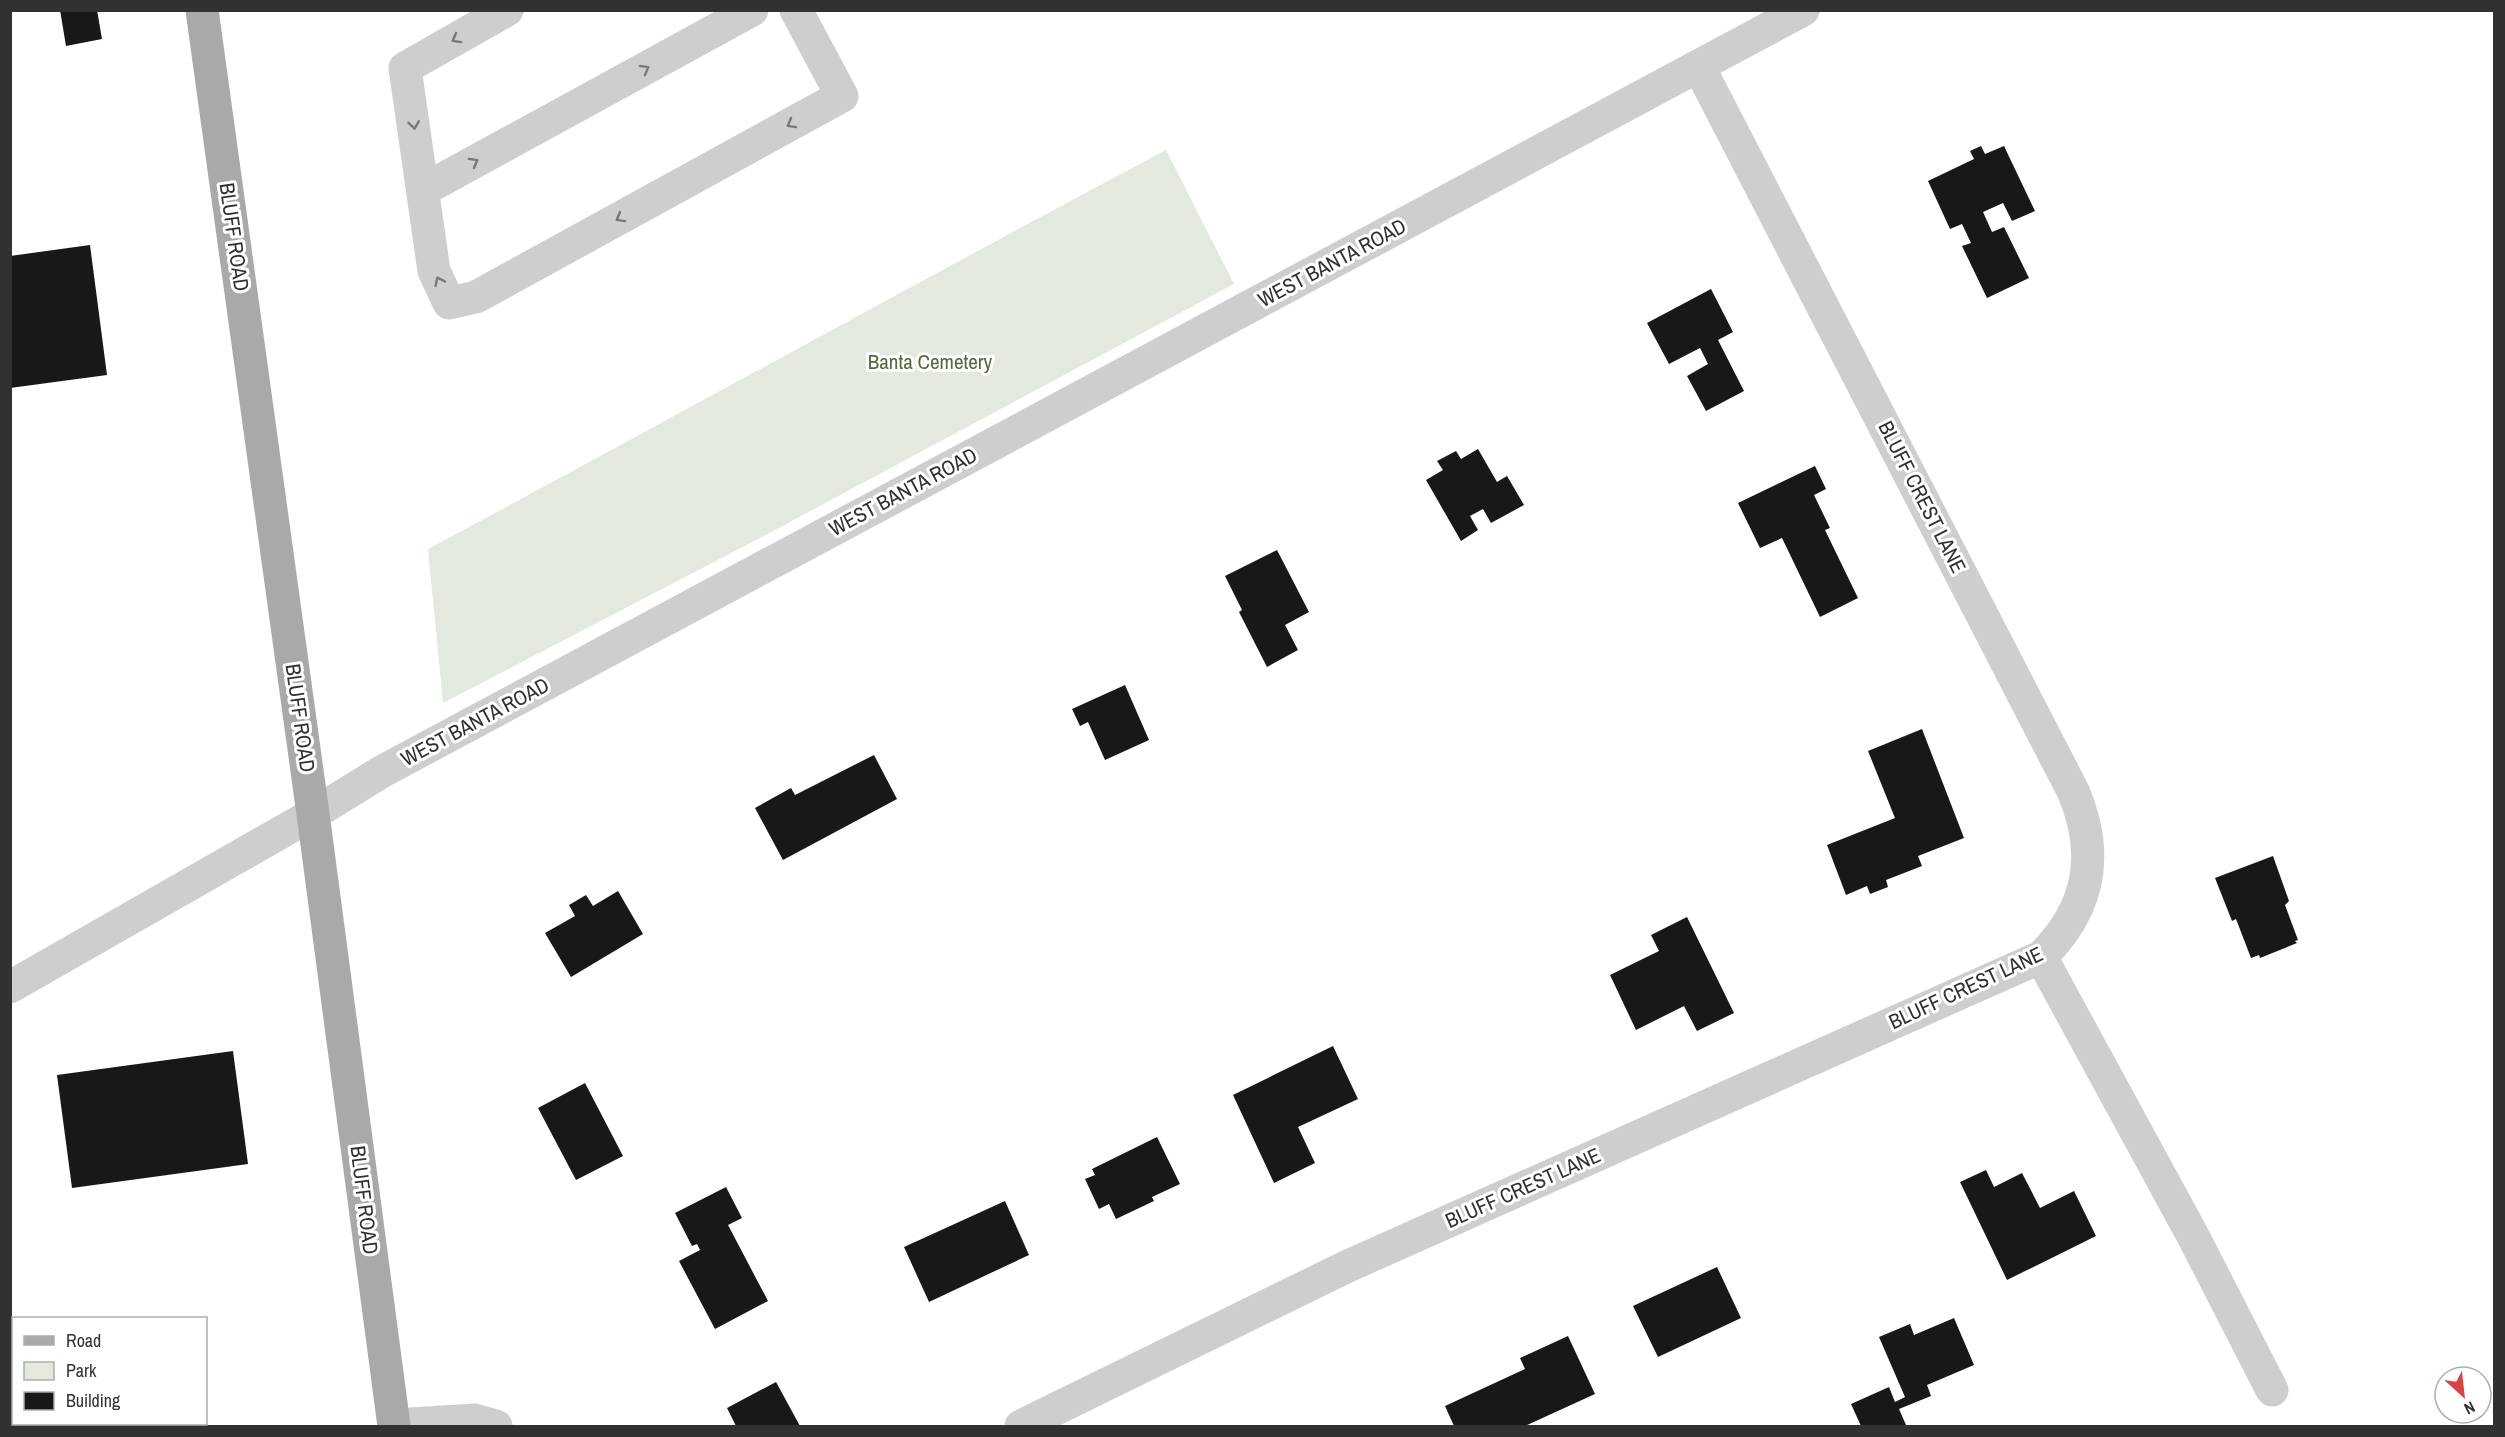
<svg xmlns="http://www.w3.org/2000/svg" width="2505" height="1437" viewBox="0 0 2505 1437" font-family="'Archivo Narrow',sans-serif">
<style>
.green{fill:#e3e9de}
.building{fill:#181818}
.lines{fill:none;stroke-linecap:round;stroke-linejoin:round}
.minor{stroke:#cecece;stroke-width:33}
.major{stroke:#a9a9a9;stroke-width:33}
.rail{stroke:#868686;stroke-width:4.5;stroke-dasharray:6 4.5;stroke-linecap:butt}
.oneway{stroke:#787878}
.labels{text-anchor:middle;stroke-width:6;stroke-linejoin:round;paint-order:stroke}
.street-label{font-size:21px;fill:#313131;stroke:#fff}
.park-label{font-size:21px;fill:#526942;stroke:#fff}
</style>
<rect width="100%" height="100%" fill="#fff"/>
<path class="green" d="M1166 150 1234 284 760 538 443 703 428 549C675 417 919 281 1166 150Z"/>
<path class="building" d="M60 10H97L102 39 66 46Z
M1981 146 1985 154 2004 146 2035 211 2012 221 2003 203 1983 212 1992 232 2004 227 2029 278 1987 298 1962 246 1971 243 1962 224 1950 229 1928 181 1974 159 1970 151Z
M90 245 107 375 10 388V256Z
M1711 289 1733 332 1718 340 1744 391 1706 411 1687 376 1708 364 1700 348 1669 364 1647 323Z
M1478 449 1497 482 1507 476 1524 505 1491 523 1483 509 1470 516 1478 530 1461 541 1426 480 1443 470 1437 461 1456 451 1461 459Z
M1815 466 1826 489 1814 495 1830 528 1825 530 1858 598 1820 617 1782 538 1760 548 1738 503Z
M1277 550 1309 612 1285 625 1298 650 1267 667 1239 612 1242 610 1225 576Z
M1125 685 1149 740 1105 760 1088 722 1080 726 1072 709Z
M1922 729 1964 838 1918 856 1922 866 1886 880 1888 887 1870 894 1867 886 1846 895 1827 845 1895 818 1868 751Z
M874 755 897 799 783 860 755 808 791 788 795 795Z
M2273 856 2289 901 2285 905 2298 940 2295 941 2297 943 2260 958 2259 955 2251 958 2236 919 2232 921 2215 878Z
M618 891 643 934 571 977 545 933 575 916 569 905 586 895 593 906Z
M1687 917 1734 1013 1697 1031 1684 1006 1636 1030 1610 975 1659 951 1651 935Z
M1333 1046 1358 1099 1298 1127 1315 1163 1274 1183 1233 1095Z
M233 1051 248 1164 72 1188 57 1075Z
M585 1083 623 1156 576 1180 538 1108Z
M1157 1137 1180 1184 1152 1197 1154 1201 1116 1219 1109 1204 1099 1209 1085 1179 1095 1175 1092 1169Z
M1986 1170 1994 1187 2022 1173 2040 1208 2074 1191 2096 1236 2007 1280 1960 1182Z
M726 1187 742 1218 728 1225 768 1301 715 1329 679 1261 700 1250 697 1244 692 1246 675 1213Z
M1005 1201 1029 1255 929 1302 904 1247Z
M1717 1267 1741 1318 1658 1357 1633 1306Z
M1954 1318 1974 1365 1927 1385 1931 1396 1899 1409 1906 1425 1861 1426 1851 1404 1889 1387 1895 1402 1905 1397 1879 1337 1910 1324 1914 1335Z
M1568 1336 1595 1394 1525 1426H1454L1445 1406 1525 1369 1520 1358Z
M776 1382 800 1426H736L727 1408Z"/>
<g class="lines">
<path class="minor" d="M507 10 405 68 434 271 449 303 476 297 842 96 796 10
M423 190 752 10
M2041 957 2193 1236 2272 1390
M10 987 313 814 383 771 1803 10
M394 1425 475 1420 496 1426
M1021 1426 1348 1266 2041 957C2090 909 2100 854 2073 791L1699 67"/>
<path class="major" d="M202 10 313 814 394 1426"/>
<path class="rail" d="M10 1342 14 1353
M33 1424 34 1426"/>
</g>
<defs><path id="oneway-chevron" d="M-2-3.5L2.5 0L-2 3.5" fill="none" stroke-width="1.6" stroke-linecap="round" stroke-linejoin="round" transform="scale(1.5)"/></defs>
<g class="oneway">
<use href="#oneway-chevron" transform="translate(456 39) rotate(151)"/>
<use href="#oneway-chevron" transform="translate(645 69) rotate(-29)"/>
<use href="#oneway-chevron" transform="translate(791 124) rotate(151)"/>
<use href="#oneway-chevron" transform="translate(414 125) rotate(82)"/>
<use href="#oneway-chevron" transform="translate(474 162) rotate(-29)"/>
<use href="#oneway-chevron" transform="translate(620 218) rotate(151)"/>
<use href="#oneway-chevron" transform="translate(439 281) rotate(-115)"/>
</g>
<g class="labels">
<g class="street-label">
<text transform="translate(234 237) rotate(82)" y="7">BLUFF ROAD</text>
<text transform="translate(1332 263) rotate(-28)" y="7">WEST BANTA ROAD</text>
<text transform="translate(903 492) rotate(-28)" y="7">WEST BANTA ROAD</text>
<text transform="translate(1922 497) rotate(63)" y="7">BLUFF CREST LANE</text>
<text transform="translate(300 718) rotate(82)" y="7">BLUFF ROAD</text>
<text transform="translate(475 722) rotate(-28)" y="7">WEST BANTA ROAD</text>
<text transform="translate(1966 988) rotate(-25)" y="7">BLUFF CREST LANE</text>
<text transform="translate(1523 1188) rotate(-24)" y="7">BLUFF CREST LANE</text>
<text transform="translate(364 1200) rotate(83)" y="7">BLUFF ROAD</text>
</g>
<g class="park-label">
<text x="930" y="369">Banta Cemetery</text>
</g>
</g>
<rect width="2505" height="1437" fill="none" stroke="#313131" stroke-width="24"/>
<rect x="12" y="1317" width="195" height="108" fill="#ffffff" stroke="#adadad" stroke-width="1.5"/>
<rect x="24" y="1336" width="30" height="9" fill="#a9a9a9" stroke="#adadad" stroke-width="1.5"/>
<text x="66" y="1347" font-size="18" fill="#313131">Road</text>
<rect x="24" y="1362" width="30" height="18" fill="#e3e9de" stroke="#adadad" stroke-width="1.5"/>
<text x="66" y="1377" font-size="18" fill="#313131">Park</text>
<rect x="24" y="1392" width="30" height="18" fill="#181818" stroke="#adadad" stroke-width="1.5"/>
<text x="66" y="1407" font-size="18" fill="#313131">Building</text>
<g transform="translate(2463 1395) rotate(153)"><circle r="28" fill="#ffffff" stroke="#adadad" stroke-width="1.5"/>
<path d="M0-4.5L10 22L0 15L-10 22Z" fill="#d74547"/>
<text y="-9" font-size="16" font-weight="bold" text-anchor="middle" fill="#313131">N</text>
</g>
</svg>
